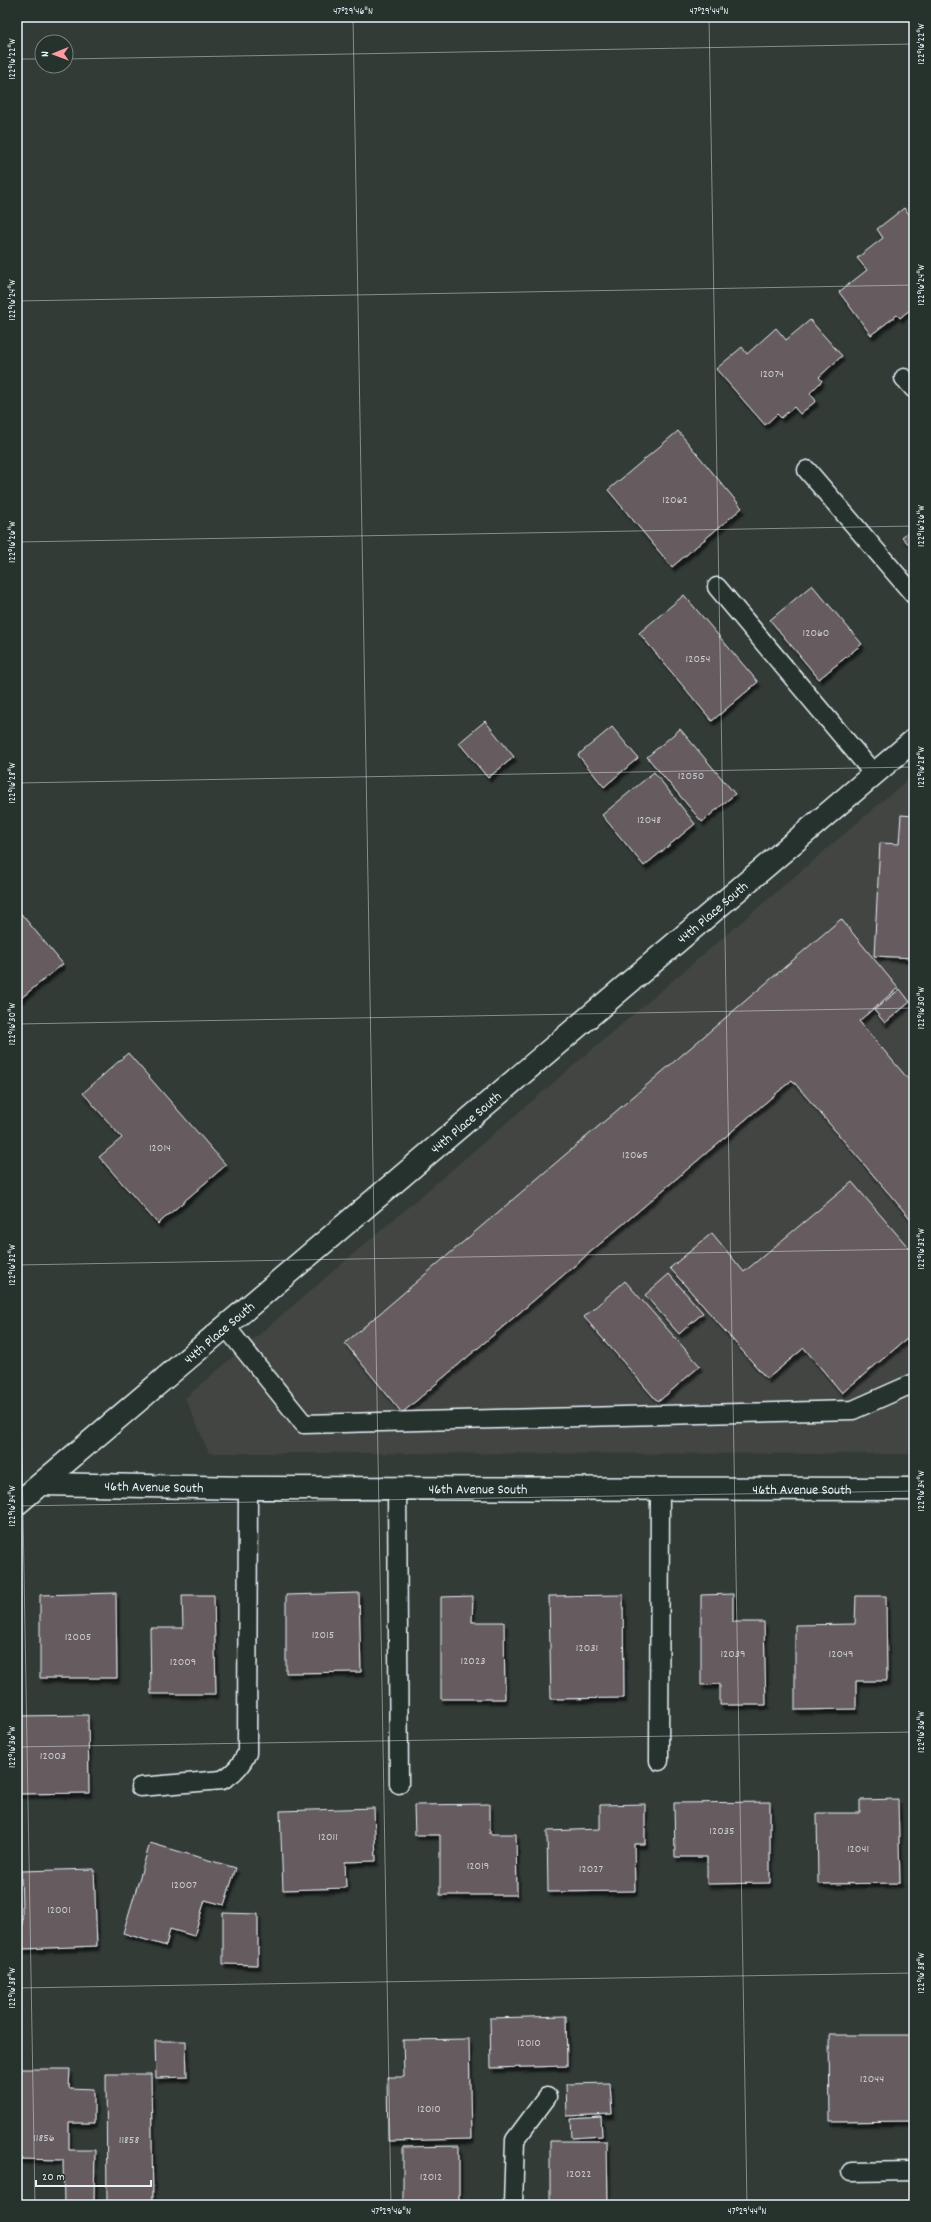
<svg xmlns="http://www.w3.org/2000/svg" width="931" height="2222" viewBox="0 0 931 2222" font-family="Dekko,sans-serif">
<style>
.built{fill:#424543}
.building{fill:#665b5f;stroke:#e8f1f8;filter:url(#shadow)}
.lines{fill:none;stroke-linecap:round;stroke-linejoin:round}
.lane-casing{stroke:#e8f1f8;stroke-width:21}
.street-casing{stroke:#e8f1f8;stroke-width:25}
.lane{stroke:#26332d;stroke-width:18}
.street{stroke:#26332d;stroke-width:22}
.ticks{fill:none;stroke:#e8f1f8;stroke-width:1;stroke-opacity:0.45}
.labels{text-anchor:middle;stroke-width:3;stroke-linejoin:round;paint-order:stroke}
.number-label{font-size:12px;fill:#c8ccd2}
.street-label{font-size:14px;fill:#e8f1f8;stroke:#26332d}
.neatline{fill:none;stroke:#e8f1f8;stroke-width:1.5}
.ticks-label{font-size:10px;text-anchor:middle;fill:#e8f1f8}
</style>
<defs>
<filter id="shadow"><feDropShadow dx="2.5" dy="4.5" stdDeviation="1" flood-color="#0009"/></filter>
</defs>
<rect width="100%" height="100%" fill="#333b37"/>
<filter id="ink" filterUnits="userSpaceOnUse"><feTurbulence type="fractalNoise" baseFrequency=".025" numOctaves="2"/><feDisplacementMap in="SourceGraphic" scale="8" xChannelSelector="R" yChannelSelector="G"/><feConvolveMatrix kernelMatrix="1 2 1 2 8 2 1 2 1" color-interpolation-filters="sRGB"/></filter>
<g filter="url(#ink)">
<path class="built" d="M914 774V1454L209 1453 185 1398Z"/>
<path class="building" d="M904 208 914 220V310L912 308 900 318 897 315 871 335 839 292 867 270 857 258 883 238 877 229Z
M810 320 842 356 819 377 822 381 810 393 816 401 800 414 794 407 781 418 777 414 765 425 716 369 742 347 747 354 776 328 786 340Z
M678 431 742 508 672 567 608 490Z
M914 527V550L902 537Z
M812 585 862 644 819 679 770 620Z
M684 595 758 682 712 721 639 633Z
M485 721 514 757 488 778 459 743Z
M612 727 638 758 604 787 578 755Z
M680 729 735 794 702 822 647 757Z
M654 772 695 824 644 866 602 815Z
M901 815 914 816V958L874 956 880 843 899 844Z
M17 909 63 964 20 999 17 995Z
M841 919 898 988 859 1021 914 1086V1223L792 1080 402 1413 345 1343Z
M900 989 910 1002 885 1023 874 1010Z
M128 1053 226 1165 158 1224 99 1157 122 1138 83 1093Z
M852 1182 914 1254V1333L842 1393 804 1348 767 1379 670 1268 712 1233 744 1272Z
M669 1274 703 1313 679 1334 645 1295Z
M625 1281 700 1366 658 1402 584 1317Z
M116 1593 117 1678H40V1595Z
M359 1593 361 1672 286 1673V1595Z
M733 1594V1622H764L766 1705H720V1684L701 1685V1595Z
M182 1595H214L216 1694H151L150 1628H183Z
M623 1595 624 1698 551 1699 549 1596Z
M473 1596 472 1622H504L505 1699H441V1597Z
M856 1596H886L887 1681H856V1709L795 1710V1625L855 1624Z
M88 1715 89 1793 17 1794V1716Z
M898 1799 900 1883 818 1884 817 1813H860V1800Z
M770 1802V1883L707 1884V1857H675L674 1803Z
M490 1804V1834H516L517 1895H440V1835H415L414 1805Z
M645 1804V1844H634L635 1891 548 1892 547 1831 600 1829V1805Z
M374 1808 376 1861 345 1862 346 1888 283 1890 280 1811Z
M150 1843 236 1868 224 1905 205 1900 194 1936 170 1929 166 1946 123 1933Z
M94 1869 97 1946 23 1949 21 1871Z
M223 1913 258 1914V1965L223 1964Z
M566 2016 567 2066 491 2068 490 2018Z
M829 2035H914V2121L830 2122Z
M469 2039 471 2139 388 2141 387 2077H404L403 2040Z
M155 2041H186L187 2077 156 2078Z
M19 2069H70L69 2088 94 2089V2123H69V2150H95L94 2204H64L63 2160 19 2159Z
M106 2074H151L153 2204H107Z
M610 2083 612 2114 567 2116 566 2084Z
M601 2117 602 2136 572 2138 571 2119Z
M550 2141H607L608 2205H550Z
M459 2146V2205H403V2147Z"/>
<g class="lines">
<g class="lane-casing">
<path id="lane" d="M904 378 914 389
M807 470 914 595
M717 587 874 774
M226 1327 304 1424 853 1410 914 1383
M397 1488 399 1784
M659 1761 660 1488
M140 1787 222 1780C234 1774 241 1766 247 1753L248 1488
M851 2172 914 2171
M513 2205 515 2140 547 2097"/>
</g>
<g class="street-casing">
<g id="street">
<path id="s1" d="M42 1484 248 1488 914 1489"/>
<path id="s2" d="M17 1504 914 740"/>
</g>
</g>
<use href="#lane" class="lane"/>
<use href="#street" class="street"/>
</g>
</g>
<path class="ticks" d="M353 17 391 2205M709 17 747 2205M17 59H42M66 59 914 44M17 301 914 285M17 542 914 526M17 783 914 767M17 1024 914 1008M17 1166 35 2205M17 1265 914 1249M17 1506 914 1491M17 1747 914 1732M17 1988 914 1973"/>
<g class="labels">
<g class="number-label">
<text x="772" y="377">12074</text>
<text x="675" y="503">12062</text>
<text x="816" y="636">12060</text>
<text x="698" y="662">12054</text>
<text x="691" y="779">12050</text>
<text x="649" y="823">12048</text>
<text x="160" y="1151">12014</text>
<text x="635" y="1158">12065</text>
<text x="323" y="1638">12015</text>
<text x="78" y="1640">12005</text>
<text x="587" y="1651">12031</text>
<text x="733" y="1657">12039</text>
<text x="841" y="1657">12049</text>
<text x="473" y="1664">12023</text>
<text x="183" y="1665">12009</text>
<text x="53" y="1759">12003</text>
<text x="722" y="1834">12035</text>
<text x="328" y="1840">12011</text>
<text x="858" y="1852">12041</text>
<text x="478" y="1869">12019</text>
<text x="591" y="1872">12027</text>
<text x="184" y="1888">12007</text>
<text x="59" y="1913">12001</text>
<text x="529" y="2046">12010</text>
<text x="872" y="2082">12044</text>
<text x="429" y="2112">12010</text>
<text x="44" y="2141">11856</text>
<text x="129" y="2143">11858</text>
<text x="579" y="2177">12022</text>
<text x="431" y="2180">12012</text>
</g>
<g class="street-label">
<text dy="5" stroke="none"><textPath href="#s2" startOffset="913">44th Place South</textPath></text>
<text dy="5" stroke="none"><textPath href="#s2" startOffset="589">44th Place South</textPath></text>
<text dy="5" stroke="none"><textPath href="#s2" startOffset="265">44th Place South</textPath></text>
<text dy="5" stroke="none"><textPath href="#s1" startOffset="112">46th Avenue South</textPath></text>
<text dy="5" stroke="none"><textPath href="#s1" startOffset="436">46th Avenue South</textPath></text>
<text dy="5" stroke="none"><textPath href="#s1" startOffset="760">46th Avenue South</textPath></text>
</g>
</g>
<rect width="931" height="2222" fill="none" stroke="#26332d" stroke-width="44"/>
<g transform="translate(54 54) rotate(269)"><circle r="19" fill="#26332d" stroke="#747f7e"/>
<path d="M0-3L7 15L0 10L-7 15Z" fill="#ff9aa2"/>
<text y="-6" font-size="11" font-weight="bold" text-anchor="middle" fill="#e8f1f8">N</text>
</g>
<path d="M36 2180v6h115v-6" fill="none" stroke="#e8f1f8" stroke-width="2"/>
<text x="42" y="2180" font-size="12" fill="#e8f1f8" stroke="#26332d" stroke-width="3" paint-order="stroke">20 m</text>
<rect x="22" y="22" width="887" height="2178" class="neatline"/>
<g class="ticks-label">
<text x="353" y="14">47°29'46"N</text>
<text x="709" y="14">47°29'44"N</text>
<text transform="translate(920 44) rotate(-90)" y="4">122°16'22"W</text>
<text transform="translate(11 59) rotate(-90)" y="4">122°16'22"W</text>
<text transform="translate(920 285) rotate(-90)" y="4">122°16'24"W</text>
<text transform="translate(11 300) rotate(-90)" y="4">122°16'24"W</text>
<text transform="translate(920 526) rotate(-90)" y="4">122°16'26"W</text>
<text transform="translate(11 542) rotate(-90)" y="4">122°16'26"W</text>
<text transform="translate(920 767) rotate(-90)" y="4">122°16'28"W</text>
<text transform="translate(11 783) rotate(-90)" y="4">122°16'28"W</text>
<text transform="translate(920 1008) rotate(-90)" y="4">122°16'30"W</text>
<text transform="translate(11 1024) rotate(-90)" y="4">122°16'30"W</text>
<text transform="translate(920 1249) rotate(-90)" y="4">122°16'32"W</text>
<text transform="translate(11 1265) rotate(-90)" y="4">122°16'32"W</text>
<text transform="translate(920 1491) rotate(-90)" y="4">122°16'34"W</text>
<text transform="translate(11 1506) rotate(-90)" y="4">122°16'34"W</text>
<text transform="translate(920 1732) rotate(-90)" y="4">122°16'36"W</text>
<text transform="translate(11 1747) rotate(-90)" y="4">122°16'36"W</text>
<text transform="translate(920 1973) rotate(-90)" y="4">122°16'38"W</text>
<text transform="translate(11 1988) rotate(-90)" y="4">122°16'38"W</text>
<text x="391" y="2214">47°29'46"N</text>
<text x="747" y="2214">47°29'44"N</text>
</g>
</svg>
